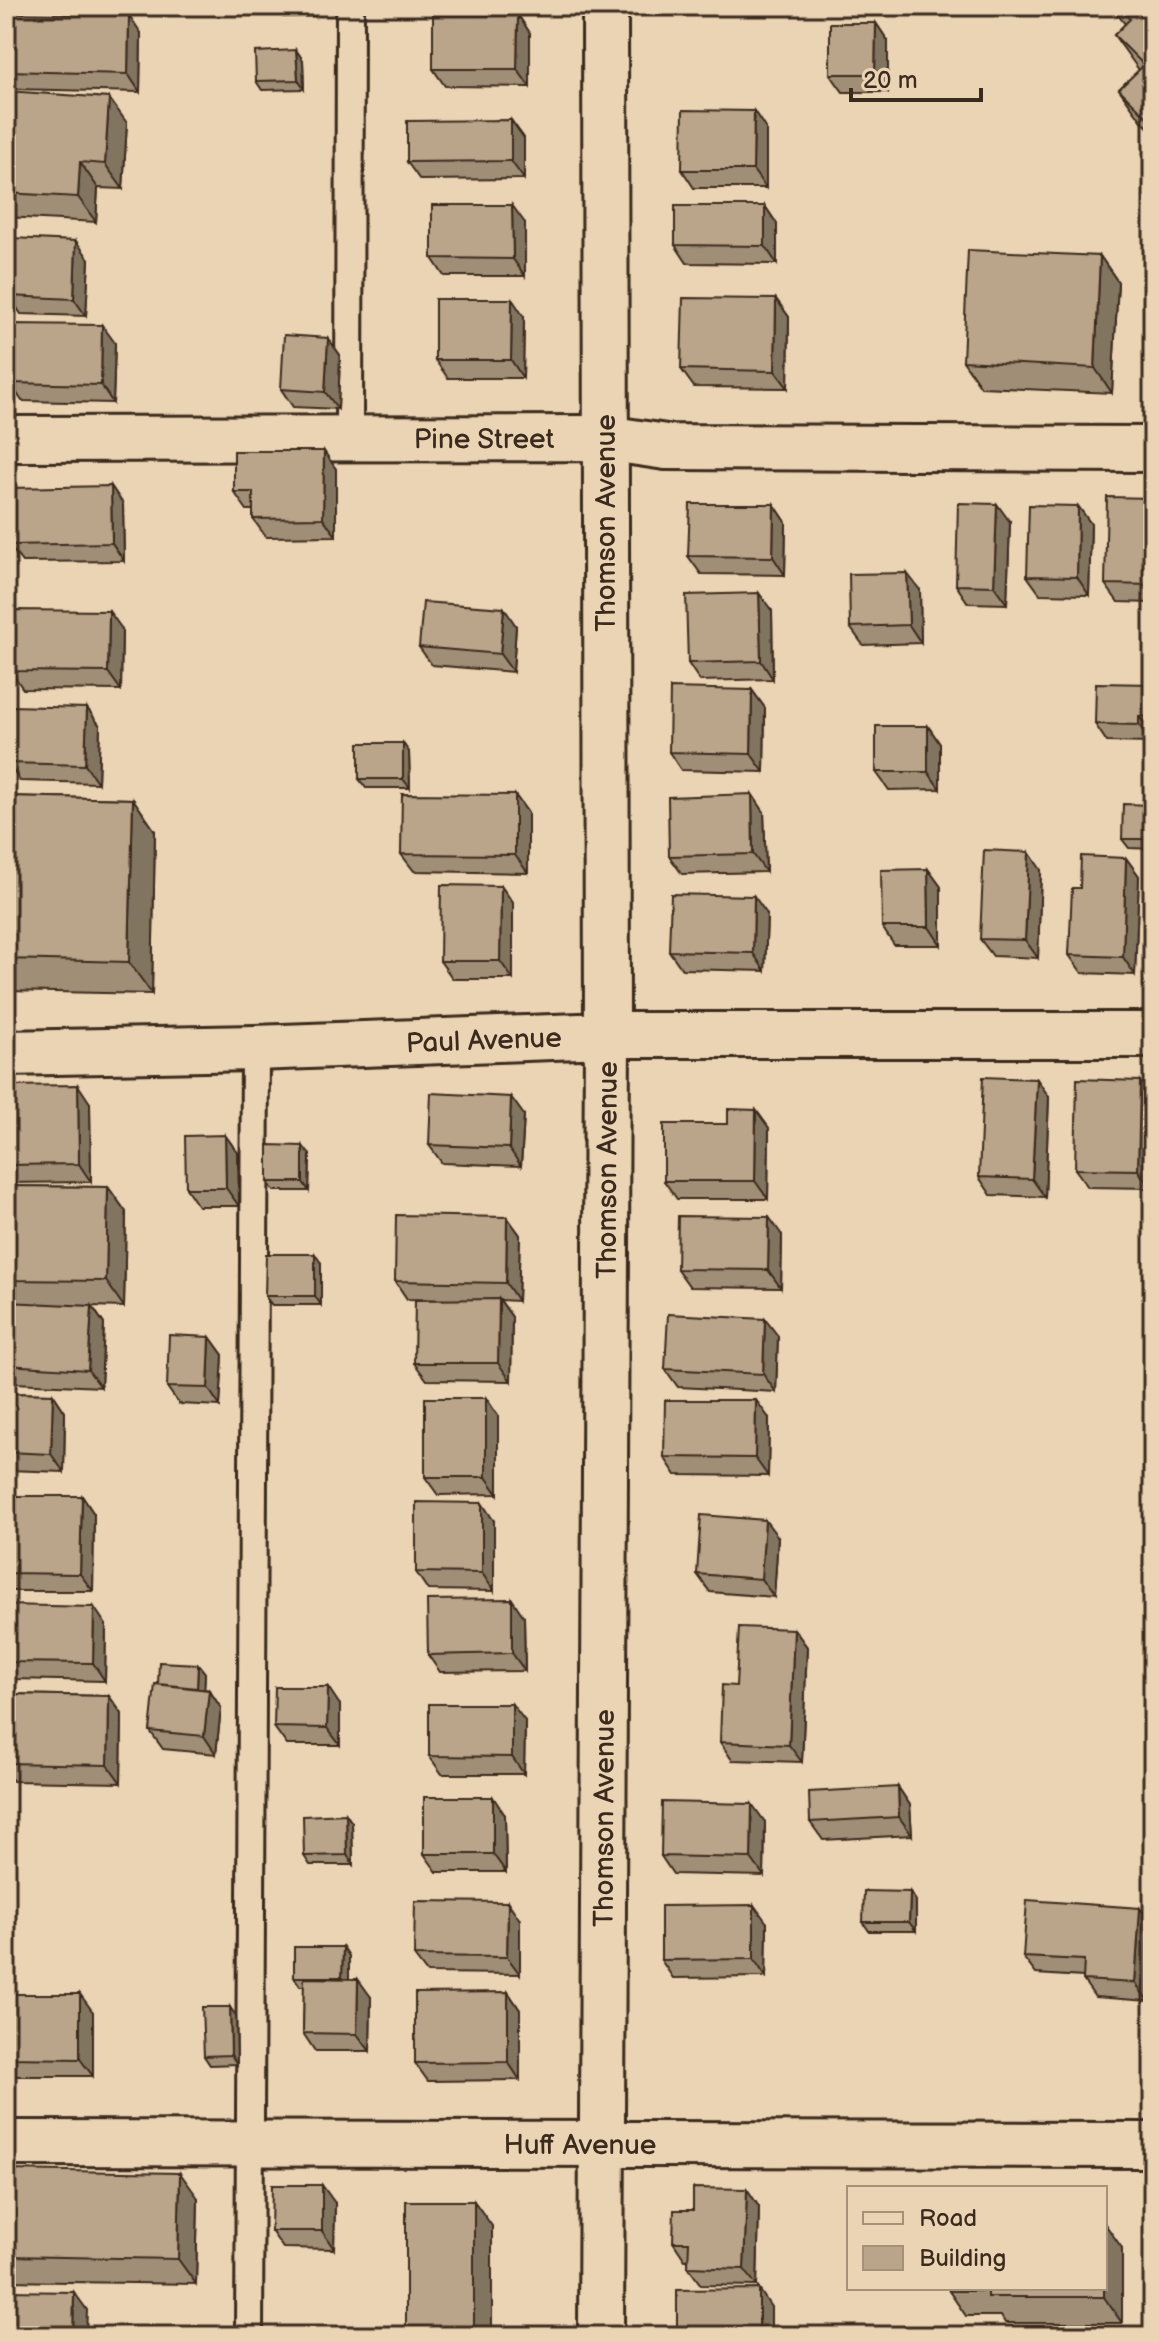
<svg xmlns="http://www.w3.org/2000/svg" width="1159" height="2342" viewBox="0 0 1159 2342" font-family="'Balsamiq Sans',sans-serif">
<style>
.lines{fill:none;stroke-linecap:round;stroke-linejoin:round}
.service-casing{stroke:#3b2a1e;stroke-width:32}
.minor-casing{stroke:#3b2a1e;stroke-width:50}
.service{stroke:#ebd4b4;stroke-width:26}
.minor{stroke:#ebd4b4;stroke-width:44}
.wall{fill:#a08e77;stroke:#3b2a1e;stroke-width:2}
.shaded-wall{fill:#827461;stroke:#3b2a1e;stroke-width:2}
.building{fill:#baa58a;stroke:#3b2a1e;stroke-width:2}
.labels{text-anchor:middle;stroke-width:7;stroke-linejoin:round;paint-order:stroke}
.street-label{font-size:28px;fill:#3b2a1e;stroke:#ebd4b4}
</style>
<rect width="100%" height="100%" fill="#ebd4b4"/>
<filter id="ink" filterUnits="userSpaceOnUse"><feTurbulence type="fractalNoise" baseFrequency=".0125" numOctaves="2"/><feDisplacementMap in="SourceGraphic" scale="16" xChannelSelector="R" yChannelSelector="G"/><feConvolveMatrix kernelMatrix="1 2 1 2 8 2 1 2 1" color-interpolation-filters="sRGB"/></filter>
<g filter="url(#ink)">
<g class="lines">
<g class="service-casing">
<path id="service" d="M349 438 350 6
M249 2336 255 1048"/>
</g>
<g class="minor-casing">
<g id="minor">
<path id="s1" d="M6 439 605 438 666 447 1153 449"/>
<path id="s2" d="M6 1053 255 1048 607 1035H1153"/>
<path id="s3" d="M6 2143 1153 2145"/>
<path id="s4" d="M601 2336 607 1035 605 6"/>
</g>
</g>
<use href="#service" class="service"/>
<use href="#minor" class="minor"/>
</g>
<path class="wall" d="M276 6H314L315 16 283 17Z
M1111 6H1153V133L1142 121 1119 89 1139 70 1114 35 1125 24Z
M518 15 530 33V87L445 86 433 69Z
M876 23 888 41V92H843L830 74Z
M141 33 140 92 13 89 6 79V71Z
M296 50 303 60 304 89 262 90 256 81Z
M6 91 127 123 123 189 98 188 96 222 6 217Z
M511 120 524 138V179L420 180 407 162Z
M766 129V188H694L682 170Z
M765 206 777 224V264L687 263 675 245Z
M525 223V276H444L432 258Z
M1100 256 1118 282 1112 393 981 387 963 361Z
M89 259 86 316 21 314 9 296Z
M776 299 789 317 788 388 694 387 681 369Z
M524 317 523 378H448L435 360Z
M328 338 340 355 338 409 293 407 281 389Z
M115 343 113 403 22 401 10 383Z
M336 469V536L266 537 253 519V510H247L234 492Z
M111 486 123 504 124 561 22 562 9 545Z
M1153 498V603L1118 602 1105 584Z
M774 504 786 522 785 575 701 574 688 556Z
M1078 506 1091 524 1089 595 1040 594 1027 576Z
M1010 522 1007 604 968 603 956 585Z
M920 590 921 643 863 645 850 627Z
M772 611 773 679 700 681 688 663Z
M516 626 513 672 432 665 419 647Z
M122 629 121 690 23 689 11 671Z
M1153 684V734H1152L1151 743 1107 742 1095 724Z
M752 690 765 708 764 772 681 770 669 752Z
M87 708 100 726 98 783 20 781 8 763Z
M928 726 940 744V789L889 790 876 772Z
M409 752 410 788H366L359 779Z
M752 794 764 812 766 872 682 874 669 856Z
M515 795 528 813V873L414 871 401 854Z
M6 796 133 799 155 831 152 994 6 991Z
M1151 805 1153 808V849L1129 848 1122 839Z
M1126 858 1139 876 1135 975 1082 973 1069 955 1080 888Z
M928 869 941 887V945H894L882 927Z
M1041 870 1038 958 993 956 980 939Z
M501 886 513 903V979H453L440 961Z
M767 914 765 971 682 969 669 951Z
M6 1086 90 1103 91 1182 6 1183Z
M1049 1097 1045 1197 991 1195 979 1177Z
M1153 1099 1150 1188 1088 1187 1075 1169Z
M756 1110 769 1128 768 1199H677L664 1181 728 1124Z
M524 1115 521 1166 442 1163 429 1145Z
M225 1135 238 1153 239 1206H198L186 1188Z
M310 1155 309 1191H274L268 1182Z
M6 1186 108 1187 126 1212 124 1307 89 1306H92L104 1324 101 1387 14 1383 6 1371V1302H11L6 1296Z
M507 1217 520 1235 518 1301 500 1300 512 1317 511 1381 427 1380 414 1363 446 1300 407 1299 395 1281Z
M782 1235 781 1288 690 1287 677 1269Z
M321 1263V1305H272L265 1296Z
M778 1336 776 1392 678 1387 665 1369Z
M210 1337 223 1355 220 1406 179 1404 167 1387Z
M6 1393 53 1394 65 1412 64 1472 6 1470Z
M486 1398 498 1416V1494L438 1495 425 1477Z
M769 1418 768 1476 676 1475 664 1457Z
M6 1496H82L94 1514 93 1591H9L6 1586Z
M494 1521V1591L428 1590 416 1572Z
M778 1537 774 1597 710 1592 697 1574Z
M6 1605 106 1625 105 1681 12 1679 6 1671Z
M524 1617 525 1671 440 1672 428 1655Z
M794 1629 807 1647 802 1762 732 1760 720 1742Z
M198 1664 205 1673 204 1689 209 1690 221 1708 216 1754 163 1749 150 1731 158 1684Z
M6 1694 109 1696 122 1714 121 1783 13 1781 6 1771Z
M340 1705V1745H287L274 1727Z
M525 1721 524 1774H442L429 1756Z
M898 1787 910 1805 912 1835 823 1840 810 1822Z
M346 1814 352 1823 353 1865H310L304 1856Z
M505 1815 506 1872H437L424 1854Z
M765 1822 764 1876 673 1874 661 1856Z
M910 1892 916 1901V1931H869L863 1922Z
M1140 1908 1153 1925 1148 2001 1095 1997 1083 1980V1977L1036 1974 1023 1957Z
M520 1920V1974L427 1973 414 1956Z
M767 1923 766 1977 673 1978 661 1960Z
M343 1947 349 1956V1979L371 1997 370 2051H315L303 2033 304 1986H300L294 1977Z
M508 1992 520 2010V2080L428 2081 415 2063Z
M6 1994 93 2012V2076H6Z
M236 2016 237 2064 210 2065 204 2056Z
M6 2170 198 2198 196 2284 6 2281Z
M747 2189 759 2207 757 2286 701 2285 688 2267V2260H685L673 2242 693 2210Z
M335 2203 334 2249 283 2248 271 2231Z
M1122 2248V2323H1005L1001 2316H966L949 2291Z"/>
<path class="shaded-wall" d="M308 6H314L315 16Z
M129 15 141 33 140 92 128 74Z
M518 15 530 33V87L517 69Z
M876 23 888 41V92L875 74Z
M296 50 303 60 304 89 298 80Z
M109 98 127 123 123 189 105 164Z
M754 111 766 129V188L753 170Z
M511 120 524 138V179L511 161Z
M80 162 98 188 96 222 78 197Z
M512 205 525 223V276L513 259Z
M765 206 777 224V264L765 246Z
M76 241 89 259 86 316 74 299Z
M1100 256 1118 282 1112 393 1095 368Z
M512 299 524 317 523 378 511 360Z
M776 299 789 317 788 388 775 371Z
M102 325 115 343 113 403 101 385Z
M328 338 340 355 338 409 325 392Z
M324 451 336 469V536L323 518Z
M111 486 123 504 124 561 112 543Z
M774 504 786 522 785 575 773 557Z
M997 504 1010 522 1007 604 994 586Z
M1078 506 1091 524 1089 595 1077 577Z
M907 573 920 590 921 643 909 625Z
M759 593 772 611 773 679 761 661Z
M504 608 516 626 513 672 500 654Z
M109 611 122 629 121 690 108 672Z
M752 690 765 708 764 772 751 754Z
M87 708 100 726 98 783 85 765Z
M1139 716 1152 734 1151 743 1139 725Z
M928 726 940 744V789L928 772Z
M403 743 409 752 410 788 403 779Z
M752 794 764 812 766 872 753 854Z
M515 795 528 813V873L515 855Z
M133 799 155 831 152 994 129 962Z
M1151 805 1153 808V844L1150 839Z
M1029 852 1041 870 1038 958 1025 940Z
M1126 858 1139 876 1135 975 1123 957Z
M928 869 941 887V945L929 927Z
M501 886 513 903V979L500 961Z
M754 896 767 914 765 971 753 953Z
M1037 1079 1049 1097 1045 1197 1032 1179Z
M1140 1081 1153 1099 1150 1188 1138 1170Z
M78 1085 90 1103 91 1182 79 1164Z
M511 1097 524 1115 521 1166 509 1148Z
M756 1110 769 1128 768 1199 755 1181Z
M225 1135 238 1153 239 1206 226 1188Z
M303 1146 310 1155 309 1191 303 1182Z
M108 1187 126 1212 124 1307 106 1281Z
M507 1217 520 1235 518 1301 506 1283Z
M769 1217 782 1235 781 1288 768 1270Z
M315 1254 321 1263V1305L315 1296Z
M499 1299 512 1317 511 1381 498 1363Z
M92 1306 104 1324 101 1387 88 1370Z
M765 1319 778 1336 776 1392 763 1374Z
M210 1337 223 1355 220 1406 208 1388Z
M53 1394 65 1412 64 1472 51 1454Z
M486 1398 498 1416V1494L486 1477Z
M756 1400 769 1418 768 1476 755 1458Z
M82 1496 94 1514 93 1591 80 1574Z
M482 1503 494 1521V1591L482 1573Z
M765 1520 778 1537 774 1597 761 1579Z
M512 1599 524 1617 525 1671 512 1653Z
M94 1607 106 1625 105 1681 93 1663Z
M794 1629 807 1647 802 1762 789 1745Z
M198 1664 205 1673 204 1699 197 1689Z
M328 1687 340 1705V1745L327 1728Z
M209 1690 221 1708 216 1754 204 1736Z
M109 1696 122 1714 121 1783 108 1765Z
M512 1704 525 1721 524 1774 512 1757Z
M898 1787 910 1805 912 1835 899 1817Z
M493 1797 505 1815 506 1872 493 1854Z
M752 1804 765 1822 764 1876 751 1858Z
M346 1814 352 1823 353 1865 347 1855Z
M910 1892 916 1901V1931L909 1922Z
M508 1902 520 1920V1974L507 1957Z
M754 1905 767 1923 766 1977 754 1959Z
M1140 1908 1153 1925 1148 2001 1135 1983Z
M343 1947 349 1956V1986L342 1977Z
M358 1979 371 1997 370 2051 357 2034Z
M508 1992 520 2010V2080L508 2062Z
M80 1994 93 2012V2076L80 2059Z
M230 2007 236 2016 237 2064 231 2055Z
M180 2173 198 2198 196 2284 178 2259Z
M322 2185 335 2203 334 2249 322 2231Z
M747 2189 759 2207 757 2286 744 2269Z
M474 2201 492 2226V2336H474Z
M1105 2224 1122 2248V2323L1104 2297Z
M759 2289 771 2307V2336H759Z
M74 2292 87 2310 86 2336H73Z"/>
<path class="building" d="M276 6H308V7L276 8Z
M1117 6H1153V123L1119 89 1144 65 1114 35 1130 19Z
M6 13 129 15 128 74 6 71Z
M433 14 518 15 517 69H433Z
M830 23H876L875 74H830Z
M296 50 298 80 256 81 255 52Z
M6 91 109 98 105 164 80 162 78 197 6 193Z
M683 110 754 111 753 170H682Z
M511 120V161L407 162V121Z
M432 205H512L513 259 432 258Z
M675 206H765V246L675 245Z
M11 238 76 241 74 299 9 296Z
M968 250 1100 256 1095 368 963 361Z
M683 298 776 299 775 371 681 369Z
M435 299H512L511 360H435Z
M11 324 102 325 101 385 10 383Z
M284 335 328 338 325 392 281 389Z
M234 451H324L323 518 253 519V492H234Z
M111 486 112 543 9 545V488Z
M1107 497 1153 498V585L1105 584Z
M958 503 997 504 994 586 956 585Z
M690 504H774L773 557 688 556Z
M1029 505 1078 506 1077 577 1027 576Z
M907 573 909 625 850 627 849 574Z
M759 593 761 661 688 663 686 595Z
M423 602 504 608 500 654 419 647Z
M11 610 109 611 108 672 11 671Z
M1096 683 1153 684V717L1139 716V725L1095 724Z
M670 688 752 690 751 754 669 752Z
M10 706 87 708 85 765 8 763Z
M876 726H928V772H876Z
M359 743H403V779H359Z
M402 794 515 795V855L401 854Z
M752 794 753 854 669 856 668 797Z
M6 796 133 799 129 962 6 959Z
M1123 804 1151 805 1150 839H1122Z
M984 850 1029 852 1025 940 980 939Z
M1081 856 1126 858 1123 957 1069 955 1072 888H1080Z
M928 869 929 927H882L881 870Z
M441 885 501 886 500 961H440Z
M671 894 754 896 753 953 669 951Z
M983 1077 1037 1079 1032 1179 979 1177Z
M1077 1079 1140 1081 1138 1170 1075 1169Z
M78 1085 79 1164 6 1165V1086Z
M431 1093 511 1097 509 1148 429 1145Z
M728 1109 756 1110 755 1181H664V1124H728Z
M225 1135 226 1188H186L185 1136Z
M268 1145 303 1146V1182H268Z
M6 1186 108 1187 106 1281 6 1280Z
M396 1215 507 1217 506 1283 395 1281Z
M678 1216 769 1217 768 1270 677 1269Z
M266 1254H315V1296H265Z
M499 1299 498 1363H414L415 1300Z
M6 1302 92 1306 88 1370 6 1365Z
M668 1314 765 1319 763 1374 665 1369Z
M169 1335 210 1337 208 1388 167 1387Z
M6 1393 53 1394 51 1454 6 1452Z
M425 1398H486V1477H425Z
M665 1400H756L755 1458 664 1457Z
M6 1496H82L80 1574 6 1573Z
M416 1502 482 1503V1573L416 1572Z
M701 1515 765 1520 761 1579 697 1574Z
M512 1599V1653L428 1655 427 1600Z
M6 1605 94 1607 93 1663 6 1662Z
M739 1627 794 1629 789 1745 720 1742 722 1685 736 1686Z
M159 1662 198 1664 197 1688 158 1684Z
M155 1684 209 1690 204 1736 150 1731Z
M275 1687H328L327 1728 274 1727Z
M6 1694 109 1696 108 1765 6 1763Z
M429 1704H512V1757L429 1756Z
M898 1787 899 1817 810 1822 809 1792Z
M424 1797H493V1854H424Z
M662 1802 752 1804 751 1858 661 1856Z
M346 1814 347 1855 304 1856 303 1816Z
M864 1891 910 1892 909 1922H863Z
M1027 1900 1140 1908 1135 1983 1083 1980 1084 1960 1023 1957Z
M415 1901 508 1902 507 1957 414 1956Z
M754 1905V1959L661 1960V1906Z
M294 1947H343L342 1977H294Z
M304 1978 358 1979 357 2034 303 2033Z
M508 1992V2062L415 2063V1993Z
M6 1994H80V2059L6 2058Z
M202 2007H230L231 2055 204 2056Z
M6 2170 180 2173 178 2259 6 2256Z
M272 2185H322V2231H271Z
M693 2188 747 2189 744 2269 688 2267 689 2242H673L674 2210H693Z
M406 2201H474V2336H406Z
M949 2288H1104V2297H987V2291H949Z
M759 2289V2336H677V2290Z
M6 2291 74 2292 73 2336H6Z
M262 2330H303V2336H262Z"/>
</g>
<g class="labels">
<g class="street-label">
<text dy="10" stroke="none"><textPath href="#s1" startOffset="478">Pine Street</textPath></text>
<text transform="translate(605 523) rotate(-90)" y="10">Thomson Avenue</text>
<text dy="10" stroke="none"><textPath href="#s2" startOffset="478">Paul Avenue</textPath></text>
<text dy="10" stroke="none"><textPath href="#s4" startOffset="1166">Thomson Avenue</textPath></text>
<text dy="10" stroke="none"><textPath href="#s4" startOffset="518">Thomson Avenue</textPath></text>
<text dy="10" stroke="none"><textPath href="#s3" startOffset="574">Huff Avenue</textPath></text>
</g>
</g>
<rect width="1159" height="2342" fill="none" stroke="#ebd4b4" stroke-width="32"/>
<rect x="16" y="16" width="1127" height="2310" fill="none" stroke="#3b2a1e" stroke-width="3" filter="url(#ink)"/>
<rect x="847" y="2186" width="260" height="104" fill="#ebd4b4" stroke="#a59078" stroke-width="2"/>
<rect x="863" y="2212" width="40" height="12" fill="#ebd4b4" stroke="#a59078" stroke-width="2"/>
<text x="919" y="2226" font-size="24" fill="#3b2a1e">Road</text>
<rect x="863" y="2246" width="40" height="24" fill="#baa58a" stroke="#a59078" stroke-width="2"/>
<text x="919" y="2266" font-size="24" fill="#3b2a1e">Building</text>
<path d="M851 88v12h130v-12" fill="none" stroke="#3b2a1e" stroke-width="4"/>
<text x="863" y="88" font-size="24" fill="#3b2a1e" stroke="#ebd4b4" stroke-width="6" paint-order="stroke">20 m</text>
</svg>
